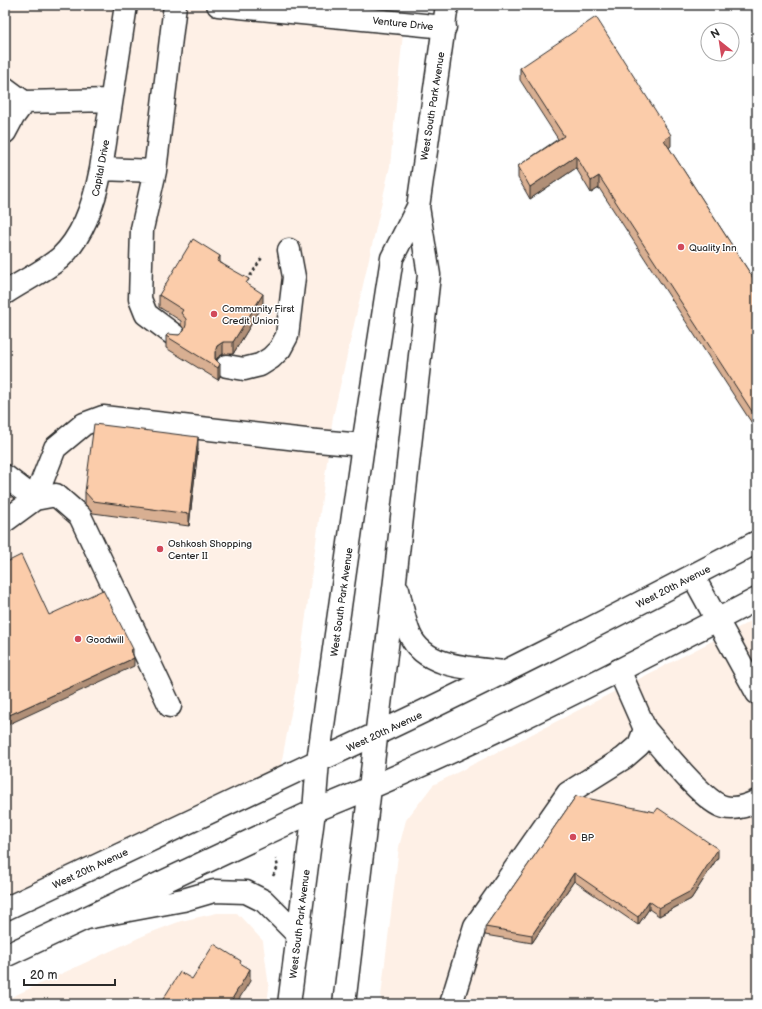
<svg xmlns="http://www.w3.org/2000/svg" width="762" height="1009" viewBox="0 0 762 1009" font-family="'Balsamiq Sans',sans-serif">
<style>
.built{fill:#fef0e6}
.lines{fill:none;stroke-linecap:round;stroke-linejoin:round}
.minor-casing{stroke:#2b2b2b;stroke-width:25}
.major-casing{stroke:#2b2b2b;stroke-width:25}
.path{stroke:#2b2b2b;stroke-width:2.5;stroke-dasharray:3 3;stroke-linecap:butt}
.minor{stroke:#fff;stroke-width:22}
.major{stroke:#fff;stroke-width:22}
.wall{fill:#d8af92;stroke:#2b2b2b}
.shaded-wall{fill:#b08f77;stroke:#2b2b2b}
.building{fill:#fbccaa;stroke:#2b2b2b}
.poi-dot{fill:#d1495b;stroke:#fff;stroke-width:1.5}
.labels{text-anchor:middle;stroke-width:3;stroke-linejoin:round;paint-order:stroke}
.street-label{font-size:10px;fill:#2b2b2b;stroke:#fff}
.poi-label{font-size:10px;fill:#2b2b2b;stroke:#fff;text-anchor:start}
</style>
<rect width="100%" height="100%" fill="#fff"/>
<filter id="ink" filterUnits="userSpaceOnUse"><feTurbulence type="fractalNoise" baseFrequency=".025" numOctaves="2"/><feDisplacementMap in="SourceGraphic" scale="8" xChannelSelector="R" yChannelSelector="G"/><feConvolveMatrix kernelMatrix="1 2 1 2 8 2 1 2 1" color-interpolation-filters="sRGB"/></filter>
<g filter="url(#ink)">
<path class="built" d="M5 5H218L404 23 390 166 333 417 297 682 278 780 5 909Z
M757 618V1004H380L399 847 406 820 433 785Z
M217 913H237L263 941 269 988 267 1004H5V1000L147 934 181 921Z"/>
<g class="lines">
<g class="minor-casing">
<path id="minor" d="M218 5 445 27
M5 88 24 102 13 117 5 132
M5 106 24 102 111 100
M101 169 155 171 175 5
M155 171 142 229 140 299 146 314 174 335
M5 293C23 281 43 272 60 258 84 236 95 200 101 169L126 5
M227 366 244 369 260 365 271 358 280 349 287 336 294 277 289 250
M5 476 35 499 5 521
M35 499 55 448 84 424 103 417 306 440 363 445
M35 499 56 495 80 516 170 706
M693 576 757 693
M645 729C661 747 703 802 724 807 736 810 747 806 757 801
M5 909 318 761
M5 956 314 811
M451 1004 475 926 568 793 624 758 639 745 645 729 619 670"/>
</g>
<g class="major-casing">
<path id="major" d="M398 590C402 605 404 622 410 635 425 669 474 668 505 672
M318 761C467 693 612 618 757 542
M314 811C466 750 612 675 757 599
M86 918 183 900 214 891 246 892 264 901 298 935
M289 1004 314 811 318 761 363 445 392 258 418 207
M344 1004 395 580 429 275 418 207 447 5"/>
</g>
<path class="path" d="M247 281 263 256
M273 876 278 867 276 859"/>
<use href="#minor" class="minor"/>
<use href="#major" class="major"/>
</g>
<path class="wall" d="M520 68 671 146 669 148 757 284V431L599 188 591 193 576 168 530 199 518 178V166L558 139 520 80Z
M220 262 249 285 263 305 233 354H223L217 358V360L220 376 218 380 166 348V336L179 335 184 331V329L181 325V321L159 307V295Z
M198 449 189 526 93 513 85 504V492Z
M576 796 718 857 691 899 659 916 649 909 638 925 574 881 532 943 485 935V927Z"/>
<path class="shaded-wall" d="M671 135V146L664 152V140Z
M576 156V168L530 199V187Z
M599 176V188L591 193V181Z
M220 256V268L217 261Z
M263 294V305L233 354V342Z
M223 342V354L217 358 215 364V352L217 346Z
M220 364V376L218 380V368Z
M198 437V449L189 526V514Z
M133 649V657L131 650Z
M134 658V666L5 726V717Z
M718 849V857L691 899 659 916V908Z
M574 873V881L532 943V935Z
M649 901V909L638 925V917Z
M250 969V981L236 1004H229Z"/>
<path class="building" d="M596 17 671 135 664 140 757 284V419L599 176 591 181 576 156 530 187 518 166 564 136 520 68Z
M193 239 220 256 217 261 249 279 246 283 263 294 233 342H223L217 346 215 352V359L220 364 218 368 166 336 168 334 179 335 184 331 186 325V319L181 313 183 310 159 295Z
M94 424 198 437 189 514 93 501 85 492Z
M21 555 49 615 103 590 133 649 131 650 134 658 5 717V563Z
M576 796 655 812 658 808 718 849 691 891 659 908 649 901 638 917 574 873 532 935 485 927Z
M214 944 241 961 240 963 250 969 229 1004H160L180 972 192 979Z"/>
</g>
<g class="poi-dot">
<circle cx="681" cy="247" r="4"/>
<circle cx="214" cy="314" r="4"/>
<circle cx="160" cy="549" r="4"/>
<circle cx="78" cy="639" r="4"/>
<circle cx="573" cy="837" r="4"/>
</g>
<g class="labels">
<g class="street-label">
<text transform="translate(403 23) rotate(6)" y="4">Venture Drive</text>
<text transform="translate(432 106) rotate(-81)" y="4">West South Park Avenue</text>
<text transform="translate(100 168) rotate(-79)" y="4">Capital Drive</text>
<text transform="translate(673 586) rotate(-27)" y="4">West 20th Avenue</text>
<text transform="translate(341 602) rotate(-82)" y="4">West South Park Avenue</text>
<text transform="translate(384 731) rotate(-25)" y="4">West 20th Avenue</text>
<text transform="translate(90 868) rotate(-25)" y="4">West 20th Avenue</text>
<text transform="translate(299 924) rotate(-83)" y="4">West South Park Avenue</text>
</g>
<g class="poi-label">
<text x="689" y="251">Quality Inn</text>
<text x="222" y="312">Community First<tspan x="222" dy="12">Credit Union</tspan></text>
<text x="168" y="547">Oshkosh Shopping<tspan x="168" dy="12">Center II</tspan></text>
<text x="86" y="643">Goodwill</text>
<text x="581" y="841">BP</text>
</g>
</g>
<rect width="762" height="1009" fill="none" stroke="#fff" stroke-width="20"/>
<rect x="10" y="10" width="742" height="989" fill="none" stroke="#2b2b2b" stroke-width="1.5" filter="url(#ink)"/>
<g transform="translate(720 42) rotate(330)"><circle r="19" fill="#ffffff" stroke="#aaaaaa"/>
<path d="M0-3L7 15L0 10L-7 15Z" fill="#d1495b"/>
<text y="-6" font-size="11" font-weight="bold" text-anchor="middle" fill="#2b2b2b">N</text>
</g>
<path d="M24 979v6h91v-6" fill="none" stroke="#2b2b2b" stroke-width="2"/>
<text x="30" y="979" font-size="12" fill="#2b2b2b" stroke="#ffffff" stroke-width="3" paint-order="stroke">20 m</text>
</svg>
